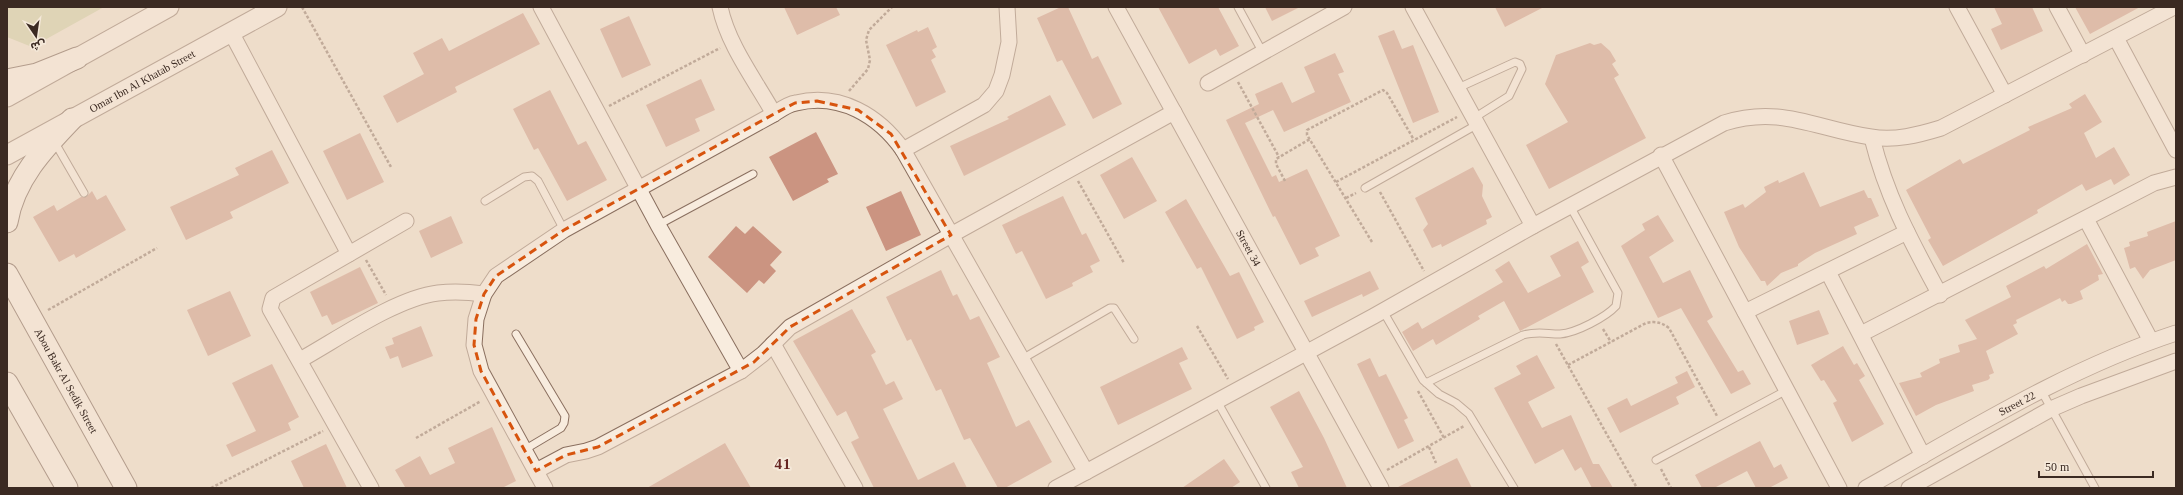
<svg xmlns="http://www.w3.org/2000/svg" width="2183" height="495" viewBox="0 0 2183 495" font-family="'Times New Roman','Noto Sans Arabic',serif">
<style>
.green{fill:#ccca9e}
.building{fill:#cb9481}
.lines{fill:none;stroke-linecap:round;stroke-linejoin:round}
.service-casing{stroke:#8a6f5f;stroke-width:9}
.minor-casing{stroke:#8a6f5f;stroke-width:17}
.tertiary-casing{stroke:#8a6f5f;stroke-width:21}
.secondary-casing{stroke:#6c5042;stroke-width:23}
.path{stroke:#8a6f5f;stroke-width:2.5;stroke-dasharray:3 2;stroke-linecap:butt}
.service{stroke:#f8ecde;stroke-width:7}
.minor{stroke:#f8ecde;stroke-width:15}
.tertiary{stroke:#f8ecde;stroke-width:19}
.secondary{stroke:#f8ecde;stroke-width:21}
.marked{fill:none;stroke:#d7540e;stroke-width:3;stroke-dasharray:8 5;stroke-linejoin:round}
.labels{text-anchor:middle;stroke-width:4;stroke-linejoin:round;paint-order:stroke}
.street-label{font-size:11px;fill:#3b2a22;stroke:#f5e9da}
.district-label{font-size:15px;font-weight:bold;letter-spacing:1px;fill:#672522;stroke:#f5e9da}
</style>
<rect width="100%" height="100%" fill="#eeddca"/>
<path class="green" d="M7 7H104L32 47 7 37Z"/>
<path class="building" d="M784 7H836L840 15 797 35Z
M1061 7H1068L1092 59 1098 56 1122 104 1093 119 1062 60 1057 62 1037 18Z
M1158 7H1218L1239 46 1220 56 1216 49 1189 64Z
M1265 7H1300L1272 21Z
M1495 7H1544L1505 27Z
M1994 7H2032L2043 31 2001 50 1991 29 2002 24Z
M2075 7H2140L2090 34Z
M523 13 540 44 455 87 457 92 397 123 383 96 424 74 413 53 442 38 449 51Z
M629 16 651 65 622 78 600 29Z
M928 27 937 47 932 50 936 57 931 60 946 92 916 107 886 45 917 30 918 32Z
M1394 30 1402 49 1413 45 1439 112 1413 123 1378 36Z
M1590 43 1594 45 1601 43 1610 51 1616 61 1612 64 1619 75 1614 78 1646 138 1549 189 1526 145 1568 122 1545 84 1556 55Z
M1335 53 1344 72 1338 74 1351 102 1284 132 1273 110 1245 123 1272 177 1276 175 1279 182 1307 169 1340 236 1315 248 1319 256 1300 265 1275 216 1273 217 1226 120 1259 104 1255 94 1282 82 1292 103 1315 92 1304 67Z
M701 79 715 110 695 119 700 131 666 147 646 105Z
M550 90 578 145 586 141 607 180 567 201 538 148 534 150 513 109Z
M2085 94 2102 122 2084 133 2096 158 2114 147 2130 175 2114 185 2111 179 2086 191 2082 184 2037 210 2038 213 1943 266 1928 240 1931 238 1906 190 1960 159 1963 164 2030 130 2028 127 2072 108 2069 104Z
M1050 95 1066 125 964 176 950 146 1009 119 1007 117Z
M816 132 838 174 827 179 829 182 793 201 769 157Z
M360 133 384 182 347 200 323 151Z
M272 150 289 183 230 212 233 218 186 240 170 207 239 175 235 168Z
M1132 157 1157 201 1124 219 1100 175Z
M1473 167 1483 185 1482 196 1492 217 1486 220 1487 224 1442 247 1441 244 1432 248 1423 230 1428 224 1415 198Z
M1804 172 1820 207 1864 190 1868 198H1871L1879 216 1854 227 1857 234 1815 253 1798 264V266L1781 273 1767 286 1765 281H1761L1739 247 1724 212 1743 204 1745 208 1766 192 1764 187 1778 180 1779 183Z
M92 191 97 200 106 195 126 230 76 258 74 254 59 262 33 217 54 205 57 211 81 197H86Z
M901 191 921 235 886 251 866 207Z
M1063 196 1082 235 1086 233 1100 261 1090 266 1093 272 1072 283 1073 286 1046 299 1022 251 1016 254 1002 225Z
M1186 199 1230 276 1239 272 1264 322 1254 327 1255 330 1237 339 1201 267 1197 269 1165 212Z
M1658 215 1674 241 1649 257 1663 283 1690 270 1713 317 1707 321 1738 372 1743 370 1751 384 1731 394 1681 308 1658 318 1621 246 1645 230 1642 224Z
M451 216 463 243 431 258 419 231Z
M2176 221V260L2150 270 2143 279 2135 267 2130 269 2124 248 2130 246 2129 242 2148 236 2147 232Z
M736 226 745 234 753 226 782 252 770 265 776 271 764 284 759 280 747 293 708 257Z
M1578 241 1589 262 1581 267 1594 292 1520 331 1504 301 1478 316 1480 319 1436 345 1433 339 1413 351 1402 332 1418 322 1422 329 1503 282 1495 270 1509 261 1528 293 1561 276 1550 256Z
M2087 244 2103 274 2098 275 2099 280 2080 291 2083 299 2071 304H2068L2065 300 2062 302 2060 298 2016 320 2017 323 2013 325 2018 334 1986 351 1994 373 1989 375 1990 378 1988 380 1972 385 1974 391 1936 405 1916 416 1899 383 1922 377 1920 373 1940 363 1939 359 1960 352 1958 345 1977 339 1965 320 2011 297 2006 286 2044 266 2046 269Z
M360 267 378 303 332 325 327 315 322 317 310 292Z
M941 270 953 296 957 294 970 320 979 316 1000 357 987 363 1016 427 1029 420 1052 462 1005 488H998L970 438 964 440 941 389 936 391 911 339 907 341 886 297Z
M1370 271 1379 289 1363 297 1362 294 1312 317 1304 301Z
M230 291 251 336 208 356 187 310Z
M852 309 876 352 871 355 886 385 894 381 903 399 883 409 918 480 954 462 967 488H874L851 442 859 438 846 411 837 416 793 341Z
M1819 310 1829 334 1797 345 1789 321Z
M421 326 433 356 402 368 398 356 390 359 385 347 394 344 392 338Z
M1843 346 1854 365 1857 363 1865 376 1859 380 1884 424 1852 442 1833 403 1837 401 1824 380 1821 381 1811 365Z
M1182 347 1188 359 1179 363 1192 389 1118 425 1100 387Z
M1537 355 1555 388 1528 402 1542 428 1571 415 1593 464H1599L1613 488H1592L1581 467 1575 471 1563 449 1535 464 1494 388 1521 374 1516 366Z
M1370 358 1379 377 1386 374 1408 418 1404 420 1414 441 1398 449 1357 364Z
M272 364 299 417 288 423 291 430 232 457 226 445 256 431 232 383Z
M1687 371 1695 387 1676 397 1679 404 1620 433 1607 408 1627 398 1631 406 1678 383 1675 377Z
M1299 391 1324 438 1347 488H1299L1291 472 1303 467 1270 407Z
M492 427 516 481 502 488H403L405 487 395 470 420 456 430 475 455 463 448 448Z
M1760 441 1774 468 1781 464 1788 478 1769 488H1756L1747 471 1714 488H1702L1695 475Z
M725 443 751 488H647Z
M326 444 347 488H304L291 461Z
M1457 458 1472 488H1396Z
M1224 459 1240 482 1231 488H1182Z"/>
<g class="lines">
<g class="service-casing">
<path id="service" d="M1238 7 1263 53
M1458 88 1515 62 1520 64 1522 69 1509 96 1474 118
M54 141 84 193
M1365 188 1478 124
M485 201 524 177 532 176 538 181 564 230
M658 225 753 174
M1383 311 1423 380 1439 394 1456 403 1469 414 1514 488
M516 334 565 416 564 423 561 428 524 450
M1022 359 1110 308H1114L1134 339
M1426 383 1523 335C1537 331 1547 334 1560 334 1576 333 1606 317 1616 306L1618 293 1570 206
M2041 390 2095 488
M1217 401 1266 488
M1656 460 1787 390"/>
</g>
<g class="minor-casing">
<g id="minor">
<path d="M541 7 658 225 741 371"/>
<path d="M720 7C728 45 755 80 774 114"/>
<path id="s1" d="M1116 7 1381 488"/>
<path d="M1413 7 1533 226"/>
<path d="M1957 7 2005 95"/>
<path d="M2057 7 2083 55"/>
<path d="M231 32 349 254"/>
<path d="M2116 38 2176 150"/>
<path d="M1208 83 1344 7"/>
<path d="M1872 138C1887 198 1911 241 1940 295"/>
<path d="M903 150 984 105 996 91 1002 75 1009 42 1007 7"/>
<path d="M1661 155 1839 488"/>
<path d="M2086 219 2151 341"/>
<path d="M1828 272 1923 456"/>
<path d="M1745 312 1907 232"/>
<path d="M1861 334 2154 183 2176 177"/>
<path d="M773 344 855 488"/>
<path d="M300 360C338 339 396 298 438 293 454 291 469 292 484 294"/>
<path d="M536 471 566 455 586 451 598 447 741 371 763 354 790 327 951 235 1174 112"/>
<path d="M1086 472 1374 316 1533 226 1724 123C1781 105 1816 129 1871 137 1895 141 1918 135 1941 128L2174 7"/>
<path d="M371 488 270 309 273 298 406 221"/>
<path d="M545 488 481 371 474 345 476 319 484 294 496 276 564 230 774 114C780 110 788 104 796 103 840 92 879 116 903 150L1086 472 1056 488"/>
<path id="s2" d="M1866 488C1966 432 2066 369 2176 333"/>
<path d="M1909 488 2051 409 2081 396 2176 361"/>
</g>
</g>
<g class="tertiary-casing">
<g id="tertiary">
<path d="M7 97 169 7"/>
<path id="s3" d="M7 155 277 7"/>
</g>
</g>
<g class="secondary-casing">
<g id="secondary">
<path d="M7 80 37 74 77 58"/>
<path d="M7 222C14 180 43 149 72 119"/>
<path id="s4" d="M7 274 126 488"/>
<path d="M7 383 67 488"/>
</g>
</g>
<path class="path" d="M302 7 391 167
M1238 82 1279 157
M849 91 868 69 870 60 866 40 869 30 892 7
M609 106 720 48
M1078 181 1124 263
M1285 181 1276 164V159L1310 139
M1336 182 1457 117
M1380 192 1424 271
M1346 198 1356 193
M1372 242 1307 135V130L1383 90 1387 93 1414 140
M366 260 386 295
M48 310 157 248
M1197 326 1228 379
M1603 329 1611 342
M1556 344 1637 488
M1568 365 1646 323C1655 321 1661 322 1669 328L1717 416
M1418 391 1444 438
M416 438 481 401
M1429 447 1436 463
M1661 469 1671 488
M1387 470 1464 426
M211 488 323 431"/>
<use href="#service" class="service"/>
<use href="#minor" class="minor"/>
<use href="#tertiary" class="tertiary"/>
<use href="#secondary" class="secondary"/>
</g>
<path d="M0 0H2183V495H0ZM817 101 858 110 891 134 951 235 790 327 754 362 598 447 566 455 536 471 481 371 474 345 476 319 484 294 496 276 564 230 774 114 795 103Z" fill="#eeddca" fill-opacity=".55" fill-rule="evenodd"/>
<path class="marked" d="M817 101 858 110 891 134 951 235 790 327 754 362 598 447 566 455 536 471 481 371 474 345 476 319 484 294 496 276 564 230 774 114 795 103Z"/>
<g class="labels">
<g class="street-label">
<text dy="4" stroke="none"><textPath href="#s3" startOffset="154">Omar Ibn Al Khatab Street</textPath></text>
<text dy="4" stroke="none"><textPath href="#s1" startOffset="275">Street 34</textPath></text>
<text dy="4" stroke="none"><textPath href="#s4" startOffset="122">Abou Bakr Al Sedik Street</textPath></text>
<text dy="4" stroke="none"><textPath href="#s2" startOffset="173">Street 22</textPath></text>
</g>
<g class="district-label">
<text x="783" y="469">41</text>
</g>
</g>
<rect width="2183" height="495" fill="none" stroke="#3b2a22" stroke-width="16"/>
<g transform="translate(36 36) rotate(167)" stroke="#f5e9da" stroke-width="3" paint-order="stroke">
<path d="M0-3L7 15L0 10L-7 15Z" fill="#3b2a22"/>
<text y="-6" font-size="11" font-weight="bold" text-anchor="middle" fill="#3b2a22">ش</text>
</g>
<path d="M2039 471v6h114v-6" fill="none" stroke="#3b2a22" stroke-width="2"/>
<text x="2045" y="471" font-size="12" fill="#3b2a22" stroke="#f5e9da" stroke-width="3" paint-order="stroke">50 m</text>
</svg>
